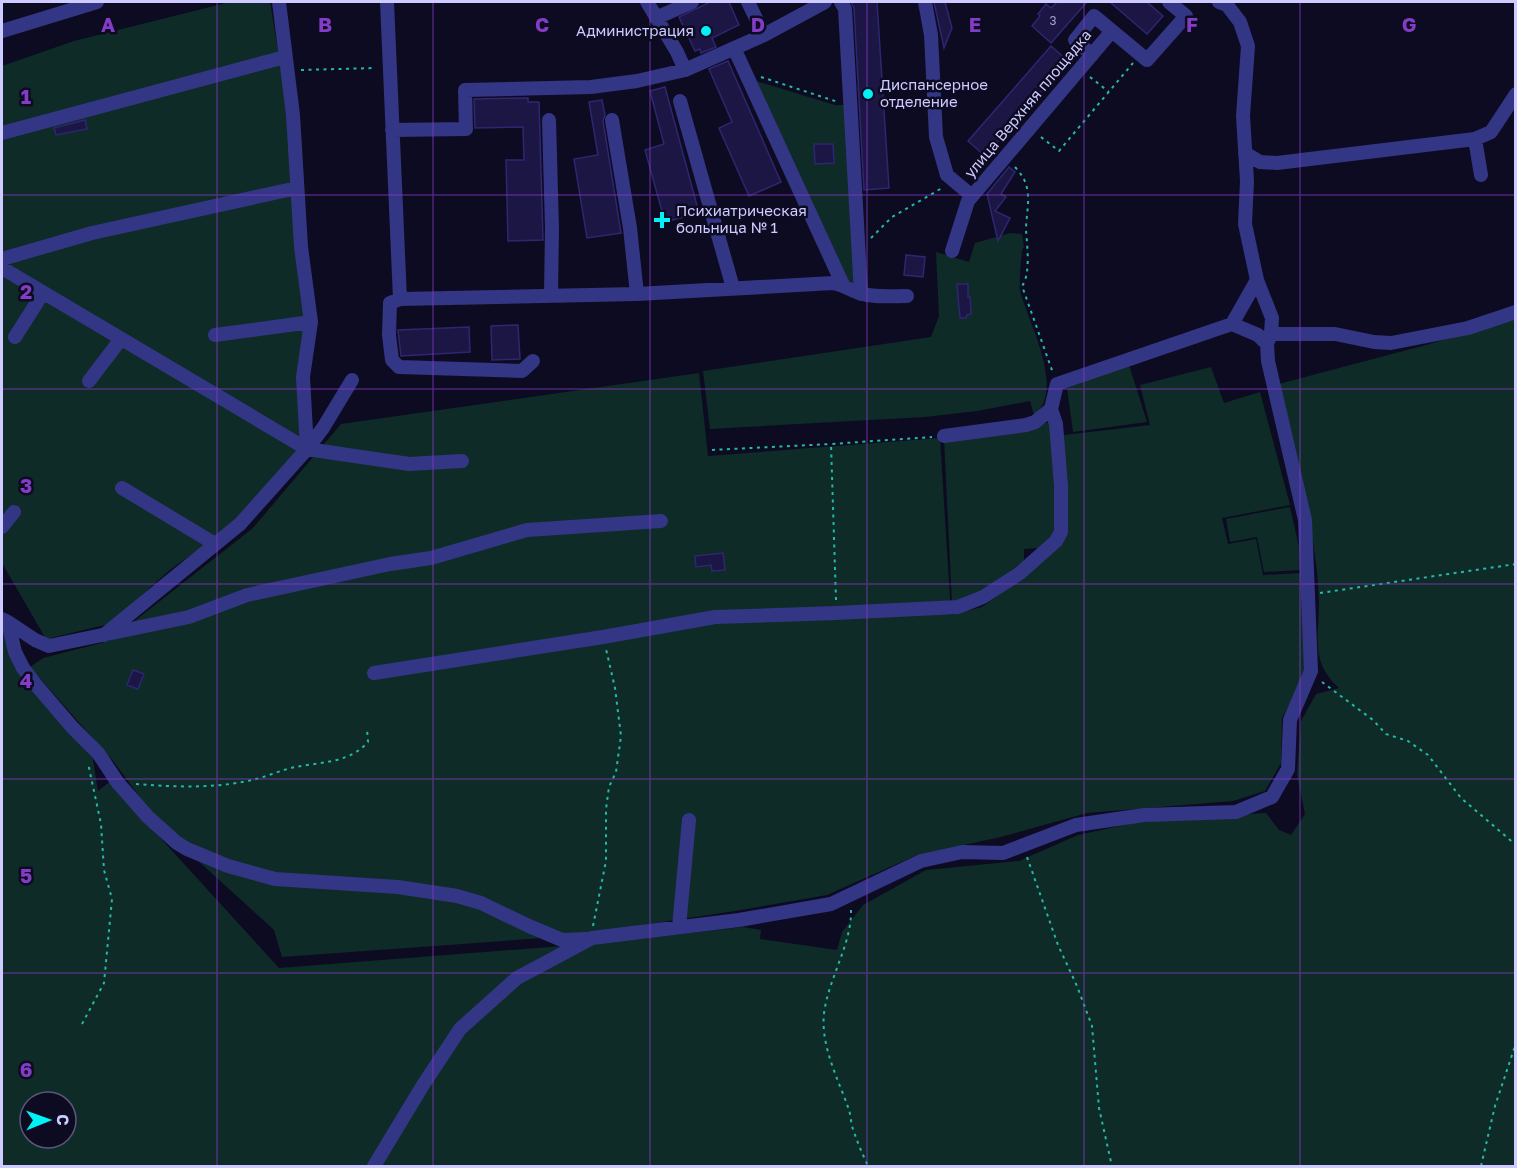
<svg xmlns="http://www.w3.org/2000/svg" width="1517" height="1168" viewBox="0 0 1517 1168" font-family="'Golos Text',sans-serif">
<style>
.green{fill:#0e2b28;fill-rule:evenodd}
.building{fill:#1b1643;stroke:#2f2671;stroke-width:1.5}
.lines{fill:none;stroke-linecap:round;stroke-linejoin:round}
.path{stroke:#24baa5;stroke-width:2;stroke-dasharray:3 4.5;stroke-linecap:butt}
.minor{stroke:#333684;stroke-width:14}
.grid{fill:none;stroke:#833cc5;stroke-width:1.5;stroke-opacity:0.55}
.poi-dot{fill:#00f2f6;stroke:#0d0b21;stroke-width:2}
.labels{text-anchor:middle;stroke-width:5;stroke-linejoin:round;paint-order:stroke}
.number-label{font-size:12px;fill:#a09ed0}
.poi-label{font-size:15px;fill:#cdcbff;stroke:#0d0b21;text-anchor:start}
.street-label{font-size:15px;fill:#cdcbff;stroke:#0d0b21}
.grid-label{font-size:20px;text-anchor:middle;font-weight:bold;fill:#833cc5;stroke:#0d0b21;stroke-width:5;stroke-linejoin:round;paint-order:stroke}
</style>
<rect width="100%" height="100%" fill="#0d0b21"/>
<path class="green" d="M230 2H270L289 116 308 331 300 429 297 452 237 523 171 569 109 624 46 639 2 563V66L74 41Z
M756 81 835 105H846L855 283 851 287Z
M1010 233 1022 234 1024 247 1022 250C1021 259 1019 285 1020 291 1028 320 1057 375 1043 404 1041 408 1037 412 1034 415L1030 401 977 411 925 417 710 429 703 371 931 337 939 316 936 252 969 262 975 243Z
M1515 319V1166H2V627L92 754 98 791 113 779 144 820 279 968 602 943 743 927 761 930 760 939 837 950 842 932 863 905 926 870 1019 861 1078 835 1143 821 1266 813 1279 830 1291 835 1305 814 1297 775 1301 721 1316 694 1339 688C1310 662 1319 637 1319 602 1317 529 1293 456 1275 385L1426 345ZM30 1102H66V1138H30Z
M1129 365 1147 422 1073 432 1067 388Z
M1211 367 1224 403 1260 392 1290 505 1222 518 1228 544 1256 539 1263 575 1302 573 1308 671 1282 718 1281 763 1265 791 1233 801 1087 813 1001 837 917 855 827 895 735 911 570 936 282 957 274 930 163 829 114 762 30 667 43 658 109 641 253 528 341 424 699 373 708 456 940 438 951 615 982 607 1025 576 1064 536V435L1150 425 1140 385Z
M1052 422 1058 520 1053 534 1038 548 1024 549V561L983 591 952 603 944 439Z
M1290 507 1299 547 1300 570 1264 572 1257 537 1230 542 1226 519Z"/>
<path class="building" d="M710 2H729L739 25 712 38 716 47 701 53 700 49 695 51 679 17Z
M851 2H877L889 188 864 190 854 8Z
M934 2H945L952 28 944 48Z
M1057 2H1087L1051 43 1032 26 1040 16 1038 14 1046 4 1051 8Z
M1110 2H1147L1163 16 1147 34Z
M1051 46 1068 61 985 156 968 141Z
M728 61 781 182 749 196 719 128 732 122 709 69Z
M665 87 699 213 665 222 645 150 664 144 650 91Z
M528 98V102H539L543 240 508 241 506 160H524L523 127 475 128 474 99Z
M602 100 605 115 603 121 621 233 587 238 574 159 598 155 589 102Z
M85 120 87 129 56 135 54 128Z
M814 144H833L834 163 815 164Z
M1009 167 1015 172 1001 194 1006 197 995 211 1010 218 998 241 987 194Z
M906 255 925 257 923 277 904 275Z
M957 284H968V297H970L971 314 967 315 966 318H960Z
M518 325 520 359 492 360 491 326Z
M469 327 470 352 401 356 398 330Z
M723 553 725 570 712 571 711 565 696 567 695 556Z
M133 670 144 674 138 689 127 685Z"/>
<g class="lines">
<path class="path" d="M301 70 376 68
M761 77 838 102
M1090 77 1109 92
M1041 137 1059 151 1133 63
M1015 167C1021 174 1025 179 1027 188 1030 202 1026 216 1026 230 1027 245 1031 274 1022 286L1053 373
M871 238 892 217 942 188
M712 450 831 444
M1320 593 1516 564
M836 600 831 444 932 437
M1322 682 1373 720 1386 734 1408 741 1428 755 1461 798 1516 845
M136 784C176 787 217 789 256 779 268 776 279 771 291 768 317 762 349 764 368 742L367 729
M1027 857 1058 945 1077 986 1092 1026 1099 1108 1111 1162
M851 910C852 941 831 975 825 1007 818 1042 838 1078 849 1110 851 1117 851 1125 854 1132 858 1144 863 1155 868 1166
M593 926 606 861V809L609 787 616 772 621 736 615 688 606 649
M82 1024 104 983 112 899 104 870 101 824 88 763
M1481 1166 1495 1106 1516 1043"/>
<path class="minor" d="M387 2 400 299
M647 2 677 52 685 70
M748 2 764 35
M841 2 845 9 861 294
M925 2 931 35 936 137 947 175 972 196
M656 18 692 2
M2 31 97 2
M734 48 843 285
M1092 55 1075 40 1094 16 1112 31
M680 101 733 288
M549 120 552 228 551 296
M612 120 630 228 637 294
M392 130 466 129 465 90 591 87 637 81 685 70 764 35 825 2
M2 133 285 57
M1475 139 1481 175
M1245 153 1260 162 1277 163 1475 139 1491 132 1516 94
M952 251 968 201 1112 31 1147 60 1186 16 1169 2
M2 259 92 233 297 188
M2 268 307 449 409 464 462 461
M1232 324 1258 335 1267 344
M1271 334H1335L1374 342 1391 343 1468 328 1516 312
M215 335 311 322
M15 337 43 293
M533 361 522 371 399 367 392 360 389 335 390 303 400 299 637 294 833 283C843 285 850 290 859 293 875 298 891 296 907 296
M89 381 121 339
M944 436 1026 425 1035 422 1051 409 1057 384 1232 324 1257 280
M307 449 323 428 352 380
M122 488 215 544
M2 527 14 512
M2 619 8 622 15 652 23 668 37 686 72 727 98 753 118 783 148 817 177 843 187 849 228 866 275 879 398 887 457 896 481 903 529 926 562 940 586 939
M8 622 35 640 49 646 189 617 247 595 390 564 431 558 527 530 661 521
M104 635 240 524 307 449 303 377 311 322 301 247 293 115 279 2
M374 673 603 637 715 617 836 613 958 607 983 597 1020 573 1056 541 1061 532V486L1056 424 1051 409
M679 927 689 820
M374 1166 423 1085 460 1029 517 978 592 938 739 920 831 904 921 861 962 852 1003 853 1076 825 1144 815 1236 812 1272 797 1288 769 1290 720 1311 671 1305 520 1268 361 1267 344 1271 334 1272 318 1257 280 1245 224 1247 181 1243 116 1248 46 1240 22 1227 5 1219 2"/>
</g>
<path class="grid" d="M217 2V1166M433 2V1166M650 2V1166M867 2V1166M1084 2V1166M1300 2V1166M2 195H1516M2 389H1516M2 584H1516M2 779H1516M2 973H1516"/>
<g class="poi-dot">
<circle cx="706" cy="31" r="6"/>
<circle cx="868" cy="94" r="6"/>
<path d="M659 211h6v6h6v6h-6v6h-6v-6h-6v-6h6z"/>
</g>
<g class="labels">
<g class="number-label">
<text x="1053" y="25">3</text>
</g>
<g class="poi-label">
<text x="694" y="36" text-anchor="end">Администрация</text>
<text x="880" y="90">Диспансерное<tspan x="880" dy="17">отделение</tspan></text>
<text x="676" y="216">Психиатрическая<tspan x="676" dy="17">больница № 1</tspan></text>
</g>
<g class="street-label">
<text transform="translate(1028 104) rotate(-50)" y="5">улица Верхняя площадка</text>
</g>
</g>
<g class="grid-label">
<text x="108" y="32">A</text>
<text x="325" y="32">B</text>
<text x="542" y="32">C</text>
<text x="758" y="32">D</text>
<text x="975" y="32">E</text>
<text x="1192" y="32">F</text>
<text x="1409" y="32">G</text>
<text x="26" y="104">1</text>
<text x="26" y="299">2</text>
<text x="26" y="493">3</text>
<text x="26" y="688">4</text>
<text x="26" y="883">5</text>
<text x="26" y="1077">6</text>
</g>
<rect width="1517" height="1168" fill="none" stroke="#cdcbff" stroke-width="6"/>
<g transform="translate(48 1120) rotate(89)"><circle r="28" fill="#0d0b21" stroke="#5a587a" stroke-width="1.5"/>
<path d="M0-4.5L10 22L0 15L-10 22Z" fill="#00f2f6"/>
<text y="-9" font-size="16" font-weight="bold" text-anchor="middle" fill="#cdcbff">С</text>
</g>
</svg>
